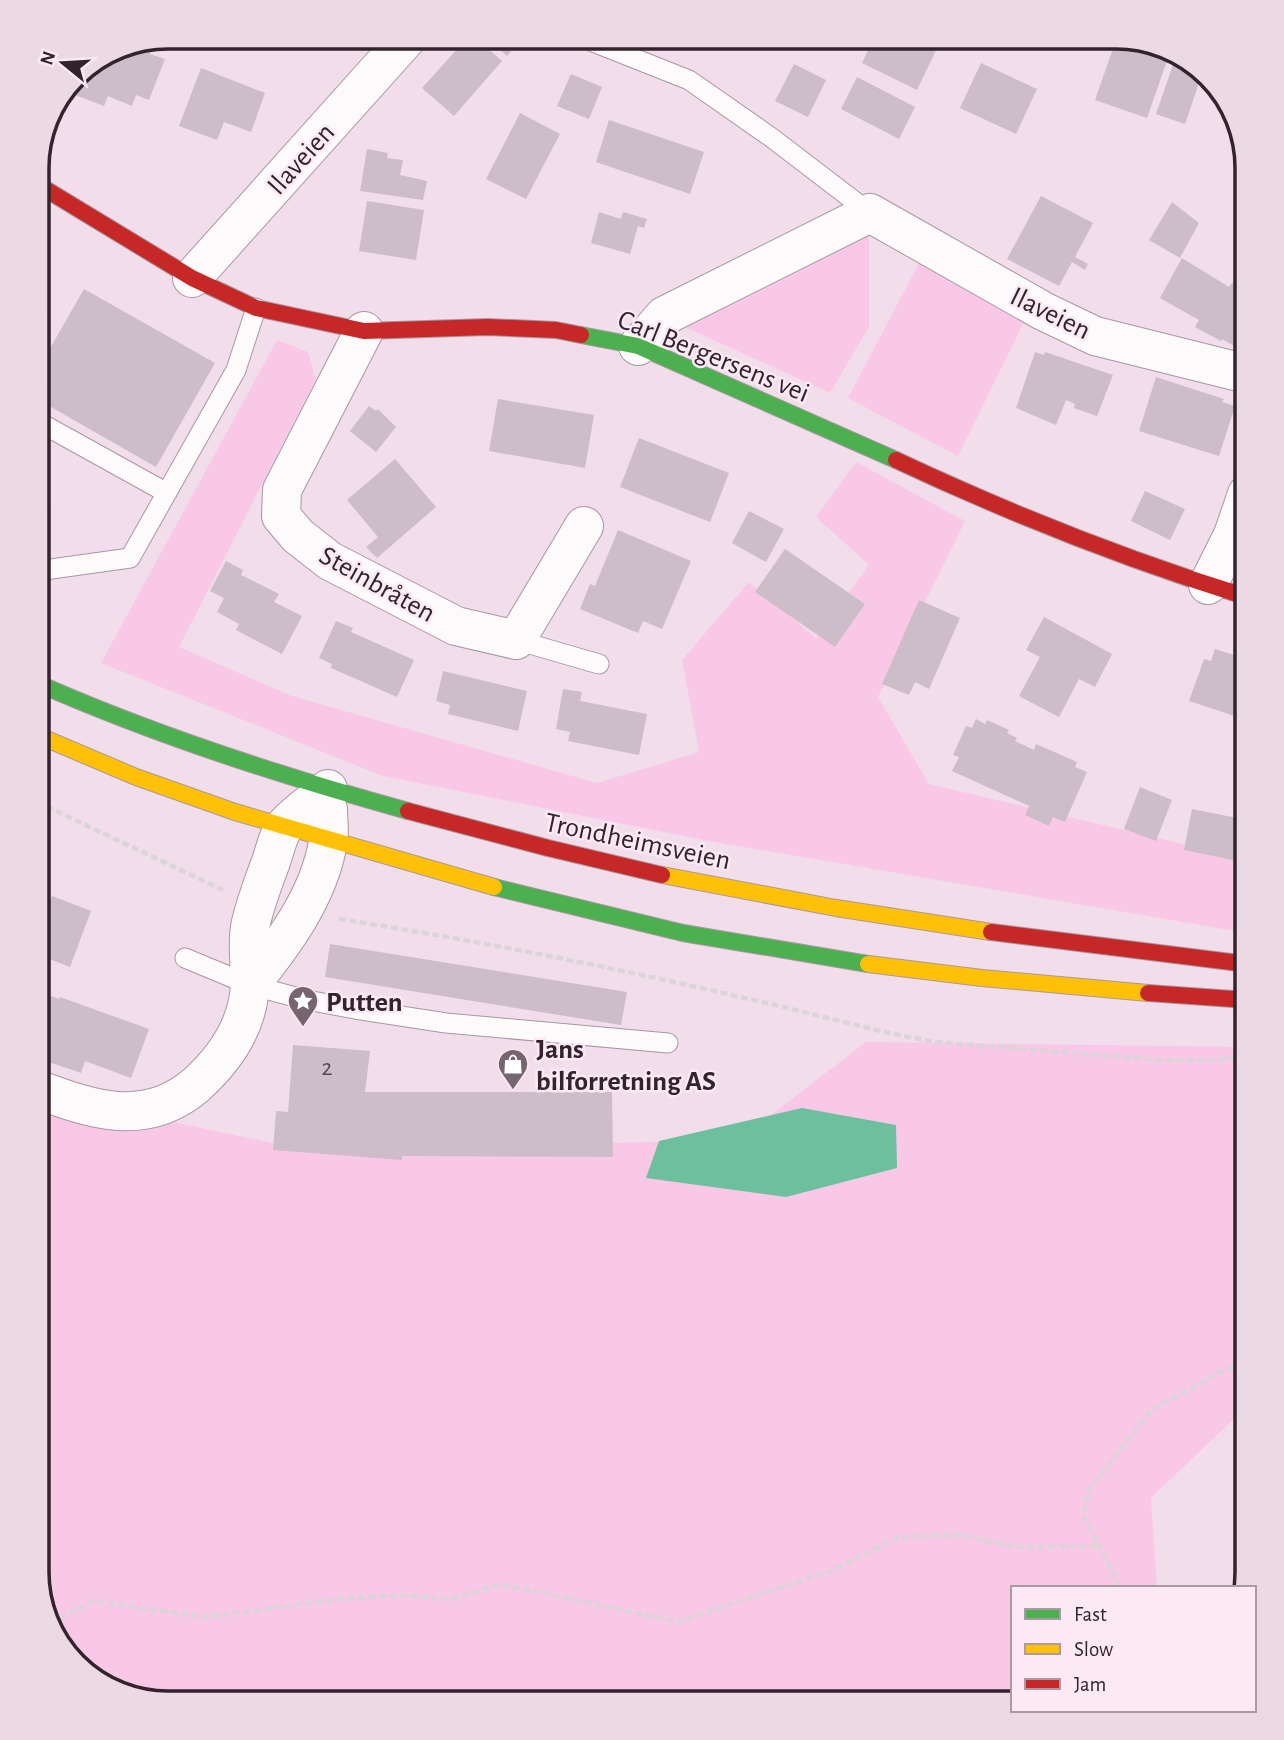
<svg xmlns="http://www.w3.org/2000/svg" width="1284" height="1740" viewBox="0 0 1284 1740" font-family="'Alegreya Sans',sans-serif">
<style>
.green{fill:#f9c8e7}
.water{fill:#6dc09e}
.building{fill:#ccbdc9}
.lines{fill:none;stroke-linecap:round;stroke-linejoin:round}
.lane-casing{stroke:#a897a1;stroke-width:21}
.street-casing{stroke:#a897a1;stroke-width:40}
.fast-casing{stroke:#a897a1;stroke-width:18}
.slow-casing{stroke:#a897a1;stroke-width:18}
.jam-casing{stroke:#a897a1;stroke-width:18}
.path{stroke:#dbd5d9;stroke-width:4.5;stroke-dasharray:7 3.5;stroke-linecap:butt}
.lane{stroke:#fdfafc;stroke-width:19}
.street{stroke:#fdfafc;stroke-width:38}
.fast{stroke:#4caf50;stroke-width:16}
.slow{stroke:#ffc107;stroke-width:16}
.jam{stroke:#c62828;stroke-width:16}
.labels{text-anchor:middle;stroke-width:5;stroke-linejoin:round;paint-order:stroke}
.number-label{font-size:24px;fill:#594a54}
.street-label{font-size:28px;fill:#33232d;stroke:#fbe9f4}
.poi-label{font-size:28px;font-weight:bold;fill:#33232d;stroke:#fbe9f4;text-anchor:start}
.rim{fill:none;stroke:#33232d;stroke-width:3.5}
</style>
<rect width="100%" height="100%" fill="#f2ddea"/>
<path class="green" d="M1005 37H1080L1075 50Z
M869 233V327L830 393 676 323Z
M919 263 1025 320 958 456 848 398Z
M277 340 308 352 316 379 179 647 292 696 597 783 699 752 682 660 749 582 816 638 869 565 816 517 856 462 965 521 878 697 929 784 1247 859V933L709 841 383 776 101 663Z
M866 1042 1247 1047V1410L1242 1411 1151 1498 1157 1588H1013V1703H159L102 1686 54 1638 37 1572V1091L110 1109 306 1150 738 1140Z"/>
<path class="water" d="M802 1108 896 1125 897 1168 786 1197 646 1178 659 1141Z"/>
<path class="building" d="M468 37H475L502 61 454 116 422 88Z
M485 37H523L507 56Z
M781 37H801L796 45Z
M874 37H919L938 46 917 90 862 63Z
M1116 40 1168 58 1147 118 1095 100Z
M143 46 152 50 150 54 165 59 149 100 136 95 132 106 108 96 104 106 75 95 85 68Z
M1174 62 1198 71 1202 74 1185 124 1156 114Z
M981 63 1037 89 1016 134 960 108Z
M794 64 826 80 808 117 775 101Z
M201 68 265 93 251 132 224 122 217 140 179 126Z
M571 74 602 87 589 119 557 106Z
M857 77 915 107 899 139 841 109Z
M520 113 560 134 526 199 486 179Z
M609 120 704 152 690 194 596 162Z
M1236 127 1244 156 1233 153 1234 150 1232 149 1233 145 1231 144Z
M367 149 388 153 387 158 403 160 400 175 427 181 423 200 360 191Z
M1041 196 1093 223 1075 257 1088 264 1085 270 1072 262 1059 286 1007 259Z
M367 201 424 210 416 260 359 251Z
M1172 202 1199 223 1180 258 1149 240Z
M599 212 621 219 623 212 647 219 644 228 638 226 630 254 591 243Z
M1182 258 1229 287 1232 283 1247 291V345L1242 342 1236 347 1222 339 1221 341 1195 327 1199 320 1160 298Z
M84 289 215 363 156 467 37 399V371Z
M1035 352 1044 355 1045 352 1113 375 1097 416 1074 408 1075 404 1066 400 1056 425 1016 408Z
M1156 377 1224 399 1222 402 1235 406 1219 456 1139 431Z
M498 399 594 415 585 468 489 451Z
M369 406 376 411 378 409 396 427 376 452 350 431Z
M639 438 729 473 710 522 620 487Z
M395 459 436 507 377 558 366 547 378 537 347 500Z
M1145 491 1185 509 1170 540 1131 521Z
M749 511 784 529 766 562 732 543Z
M618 530 691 561 662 629 643 621 638 633 580 609 590 584 595 586Z
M785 549 865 604 835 647 755 592Z
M226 561 243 570 241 575 279 594 274 602 302 616 282 654 236 630 239 624 217 612 224 598 210 591Z
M919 600 960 618 929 689 915 682 909 695 882 684Z
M1044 617 1112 654 1095 687 1079 679 1059 717 1019 696 1040 657 1026 650Z
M336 621 353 628 351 632 414 660 397 697 331 668 332 664 319 658Z
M1215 649 1240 657 1235 669 1247 673V720L1189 701 1204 659 1211 661Z
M443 671 527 691 518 731 448 714 450 705 436 701Z
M563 689 582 692 580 701 647 714 639 755 568 741 570 732 556 729Z
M976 719 985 724 987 720 1009 730 1007 733 1017 738 1015 741 1034 750 1036 744 1077 762 1075 767 1087 772 1065 822 1053 817 1049 826 1025 815 1029 806 952 771 959 757 953 755 966 726 972 728Z
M1140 787 1172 800 1156 841 1124 829Z
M1192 809 1247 820V863L1184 850Z
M52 896 91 911 70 967 37 954V934Z
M330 944 627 992 621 1025 325 977Z
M37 991 59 999 60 997 149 1029 131 1078 85 1061 81 1073 37 1058Z
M293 1045 370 1051 365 1092H612L613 1157 402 1156V1160L273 1150 276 1111 288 1112Z"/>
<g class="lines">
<g class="lane-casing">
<path id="lane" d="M585 37 593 42 689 80 772 138 870 213
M37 421 167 493
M37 571 130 558 236 370 256 308
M516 640 599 664
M185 958 250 985 307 1000 355 1009 446 1023 668 1043"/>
</g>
<g class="street-casing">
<path id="street" d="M192 278 408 37
M364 331 282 490 281 516 298 536 330 561 456 626 516 640 584 526
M638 346 664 316 870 213 1043 311 1095 336 1247 374
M1208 585 1233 535 1247 494
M250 985C284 943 319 896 328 842 330 832 328 820 328 809
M37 1089C92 1110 146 1128 196 1085 227 1057 250 1023 250 980 250 963 247 944 250 927 254 907 262 886 269 867 274 855 277 837 284 827 295 813 315 801 328 789"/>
</g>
<g class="fast-casing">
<path id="fast" d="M581 335 638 346 896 460
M37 683C157 736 281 776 408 811
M494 887 683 933 868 964"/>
</g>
<g class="slow-casing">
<path id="slow" d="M37 735 136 777 235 812 494 887
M662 875 836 908 991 932
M868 964 982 978 1148 993"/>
</g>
<g class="jam-casing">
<path id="jam" d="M37 184 192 278 256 308 364 331 488 327 556 330 581 335
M896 460C1009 513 1127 560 1247 597
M408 811 548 848 662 875
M991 932 1247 964
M1148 993 1247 1000"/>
</g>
<path class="path" d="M37 802 223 890
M339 919C475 940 610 967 745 998 809 1012 871 1031 936 1042L1161 1060H1211L1247 1057
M1118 1588 1116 1579 1084 1516 1088 1491 1151 1410 1224 1370 1247 1362
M50 1622 93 1601 205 1617 339 1599 402 1595 452 1599 501 1584 677 1622 833 1570 899 1537 960 1535 1015 1547 1097 1546"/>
<use href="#lane" class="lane"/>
<use href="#street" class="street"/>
<use href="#fast" class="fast"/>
<use href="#slow" class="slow"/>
<use href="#jam" class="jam"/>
</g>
<defs>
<g id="sight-pin" transform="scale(1.575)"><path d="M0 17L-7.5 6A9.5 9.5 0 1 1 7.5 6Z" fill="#76646f" stroke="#fbe9f4"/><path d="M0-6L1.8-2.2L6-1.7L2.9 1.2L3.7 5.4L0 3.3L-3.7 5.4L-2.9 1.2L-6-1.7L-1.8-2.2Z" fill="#fff"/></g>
<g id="shop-pin" transform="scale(1.575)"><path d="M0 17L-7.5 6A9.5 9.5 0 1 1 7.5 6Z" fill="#76646f" stroke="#fbe9f4"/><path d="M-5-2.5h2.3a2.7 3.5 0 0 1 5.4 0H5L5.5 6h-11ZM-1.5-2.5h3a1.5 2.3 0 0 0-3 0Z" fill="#fff"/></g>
</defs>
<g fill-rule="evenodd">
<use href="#sight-pin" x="303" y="1001"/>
<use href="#shop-pin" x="513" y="1064"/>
</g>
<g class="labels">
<g class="number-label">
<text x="327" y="1075">2</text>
</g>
<g class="street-label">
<text transform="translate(300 158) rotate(-48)" y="10">Ilaveien</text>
<text transform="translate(1051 312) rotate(26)" y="10">Ilaveien</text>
<text transform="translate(714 355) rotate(22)" y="10">Carl Bergersens vei</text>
<text transform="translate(378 583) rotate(29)" y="10">Steinbråten</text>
<text transform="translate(638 840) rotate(12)" y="10">Trondheimsveien</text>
</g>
<g class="poi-label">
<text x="326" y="1011">Putten</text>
<text x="536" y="1058">Jans<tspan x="536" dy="32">bilforretning AS</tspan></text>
</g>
</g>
<path d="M0 0H1284V1740H0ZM168 49H1116A119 119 0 0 1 1235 168V1572A119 119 0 0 1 1116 1691H168A119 119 0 0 1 49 1572V168A119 119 0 0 1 168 49Z" fill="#ebd9e4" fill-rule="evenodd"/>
<path class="rim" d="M168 49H1116A119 119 0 0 1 1235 168V1572A119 119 0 0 1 1116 1691H168A119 119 0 0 1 49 1572V168A119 119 0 0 1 168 49Z"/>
<rect x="1011" y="1586" width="245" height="126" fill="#fbe9f4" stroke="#ab9aa4" stroke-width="2"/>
<rect x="1025" y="1609" width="35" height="10" fill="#4caf50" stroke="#ab9aa4" stroke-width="2"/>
<text x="1074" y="1621" font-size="21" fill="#33232d">Fast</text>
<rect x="1025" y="1644" width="35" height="10" fill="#ffc107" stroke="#ab9aa4" stroke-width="2"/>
<text x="1074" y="1656" font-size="21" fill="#33232d">Slow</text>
<rect x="1025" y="1679" width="35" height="10" fill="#c62828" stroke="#ab9aa4" stroke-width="2"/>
<text x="1074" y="1691" font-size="21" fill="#33232d">Jam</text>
<g transform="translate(63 63) rotate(288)" stroke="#fbe9f4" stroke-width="5" paint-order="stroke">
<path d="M0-5L12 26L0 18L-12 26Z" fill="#33232d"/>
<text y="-10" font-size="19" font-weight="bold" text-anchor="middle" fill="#33232d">N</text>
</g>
</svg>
